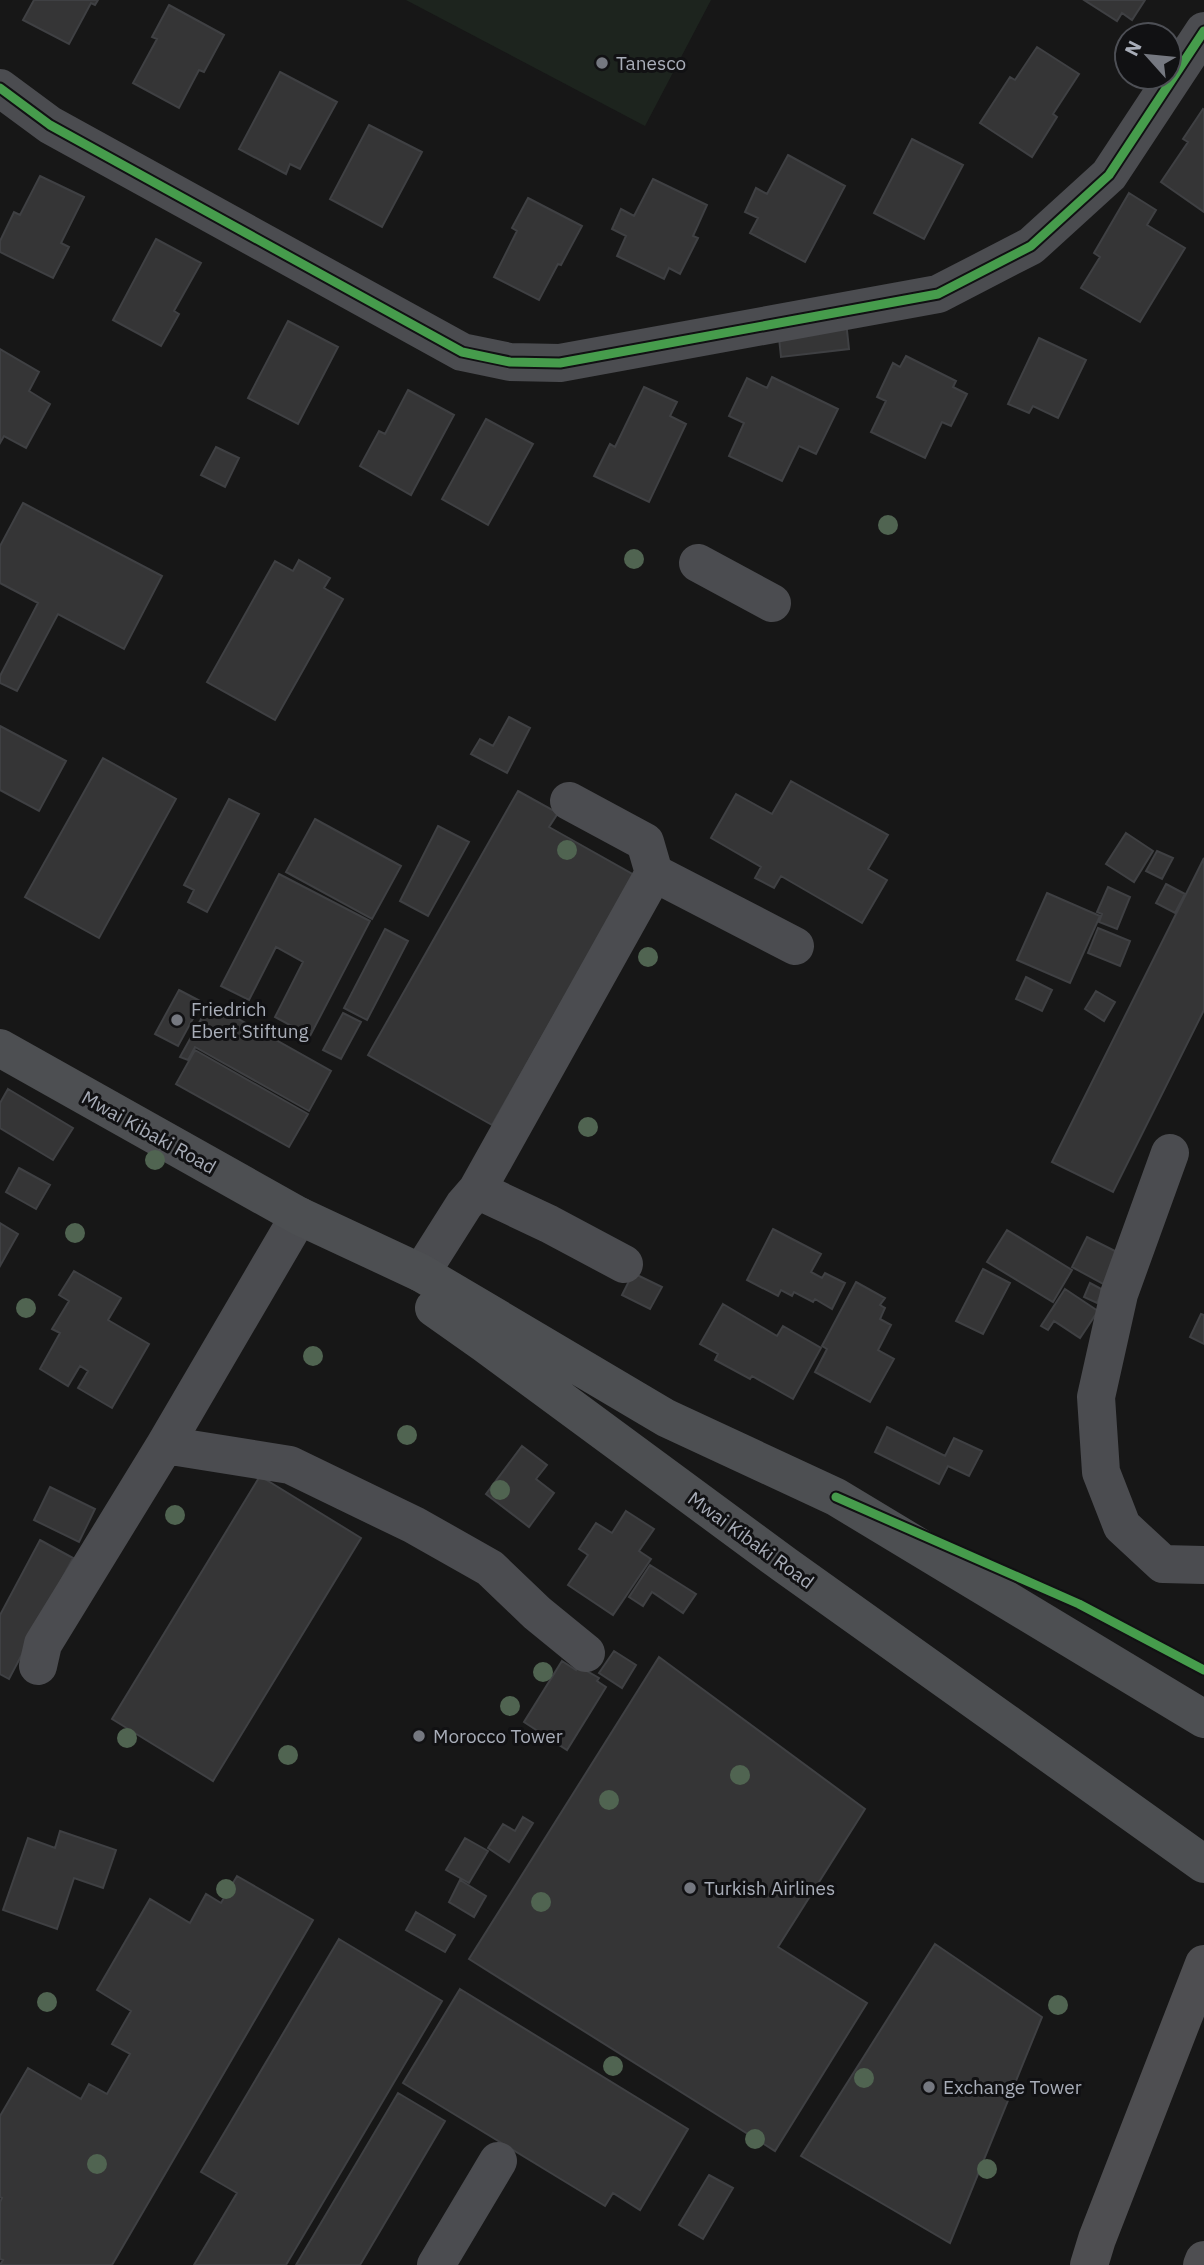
<svg xmlns="http://www.w3.org/2000/svg" width="1204" height="2265" viewBox="0 0 1204 2265" font-family="'IBM Plex Sans',sans-serif">
<style>
.green{fill:#1d241e}
.building{fill:#353536;stroke:#3f4043;stroke-width:2}
.lines{fill:none;stroke-linecap:round;stroke-linejoin:round}
.minor{stroke:#4b4c50;stroke-width:38}
.major{stroke:#4d4f52;stroke-width:38}
.highway{stroke:#4e4e51;stroke-width:38}
.cycleway-casing{stroke:#111113;stroke-width:13}
.cycleway{stroke:#469c4c;stroke-width:9}
.tree{fill:#506451}
.poi-dot{fill:#757880;stroke:#111113;stroke-width:2.5}
.labels{text-anchor:middle;stroke-width:6;stroke-linejoin:round;paint-order:stroke}
.poi-label{font-size:19px;fill:#a8adb8;stroke:#111113;text-anchor:start}
.street-label{font-size:19px;fill:#a8adb8;stroke:#111113}
</style>
<rect width="100%" height="100%" fill="#171717"/>
<path class="green" d="M406 0H711L645 126Z"/>
<path class="building" d="M34 0H98L95 5 91 3 69 44 23 20Z
M1084 0H1145L1132 20 1122 13 1117 21Z
M169 5 224 35 204 72 199 70 179 108 133 83 157 39 152 37Z
M1037 47 1079 74 1053 114 1057 117 1032 157 980 123 1010 77 1015 80Z
M280 72 337 102 300 169 290 164 286 174 239 149Z
M1203 109 1204 110V212L1161 182 1188 142 1183 139Z
M369 125 422 152 382 227 330 199Z
M912 139 963 165 924 239 874 213Z
M788 155 845 186 805 262 750 233 758 218 745 212 756 188 767 194Z
M40 176 84 197 61 243 69 247 53 278 0 252V241L14 212 20 215Z
M653 179 707 205 693 236 698 238 680 274 669 268 664 279 617 256 626 236 612 229 621 209 634 216Z
M1129 193 1156 210 1147 225 1185 248 1140 322 1081 288 1100 257 1094 253Z
M528 198 582 226 561 265 558 264 539 300 494 277 517 231 512 228Z
M156 239 201 263 174 311 179 314 161 346 113 320Z
M288 321 338 347 298 424 248 398Z
M846 321 849 349 781 357 778 328Z
M1039 338 1086 360 1058 418 1033 406 1029 413 1008 404Z
M0 349 39 372 29 391 50 404 26 448 4 436 0 443Z
M906 356 956 381 953 387 967 394 951 426 942 422 925 458 871 432 886 401 877 397 893 363 900 367Z
M772 377 838 409 816 454 799 446 782 481 729 456 744 423 729 416 747 378 767 388Z
M644 387 677 402 670 416 686 424 649 502 594 476 610 444 615 447Z
M408 390 454 415 411 495 360 466 379 431 385 434Z
M486 419 533 444 488 525 442 499Z
M216 447 239 458 225 487 201 475Z
M23 503 162 576 124 649 58 614 17 691 0 683V676L38 603 0 583V546Z
M299 560 330 578 324 588 343 599 275 720 207 682 275 561 293 571Z
M509 717 530 728 507 773 471 754 480 739 493 746Z
M0 726 66 761 39 811 0 790Z
M103 758 176 799 99 938 25 897Z
M791 781 888 835 868 869 887 880 862 923 781 876 774 888 755 878 761 867 711 838 736 794 772 814Z
M518 791 558 813 549 827 634 875 492 1125 368 1055Z
M229 799 259 814 207 912 188 902 194 890 184 885Z
M315 819 401 866 372 919 286 872Z
M438 826 469 842 428 916 400 901Z
M1126 833 1153 851 1134 882 1106 864Z
M1157 851 1173 858 1162 879 1146 871Z
M1204 858V1010L1113 1192 1052 1162Z
M279 874 370 921 310 1036 275 1017 303 962 276 947 249 1000 221 986Z
M1166 884 1185 894 1175 913 1156 903Z
M1108 887 1130 897 1117 929 1099 922 1102 914 1097 912Z
M1047 893 1100 916 1070 983 1017 960Z
M1098 928 1130 941 1120 966 1088 953Z
M385 929 408 941 367 1020 344 1008Z
M1026 977 1052 990 1042 1011 1016 999Z
M179 990 202 1002 178 1046 155 1034Z
M1096 991 1115 1002 1104 1021 1085 1009Z
M210 1003 331 1071 309 1111 195 1047 188 1060 180 1057Z
M343 1013 361 1022 341 1059 323 1050Z
M195 1050 308 1114 289 1147 176 1084Z
M8 1089 73 1128 53 1160 0 1128V1103Z
M19 1168 50 1185 36 1209 6 1192Z
M0 1223 18 1234 0 1266Z
M773 1229 821 1254 811 1272 822 1278 825 1273 845 1283 832 1309 815 1299 813 1302 794 1292 792 1296 781 1290 778 1296 747 1280Z
M1007 1230 1072 1270 1053 1302 987 1262Z
M1087 1237 1121 1254 1105 1285 1072 1267Z
M983 1269 1010 1283 983 1334 956 1321Z
M74 1271 121 1298 108 1320 149 1344 112 1408 78 1388 88 1371 80 1366 68 1386 40 1369 60 1333 52 1329 69 1301 59 1295Z
M633 1273 662 1287 650 1309 622 1295Z
M856 1282 885 1298 880 1305 885 1308 880 1319 891 1325 878 1350 894 1359 870 1402 815 1372 827 1349 822 1346Z
M1090 1283 1103 1290 1097 1303 1084 1297Z
M1065 1289 1098 1311 1080 1338 1054 1321 1048 1330 1041 1326Z
M723 1304 777 1336 783 1326 821 1348 793 1399 752 1376 750 1379 715 1360 718 1354 700 1344Z
M1201 1314 1204 1315V1344L1190 1337Z
M887 1427 945 1456 954 1438 982 1451 969 1476 948 1466 939 1484 875 1452Z
M522 1446 547 1465 536 1479 554 1493 529 1527 486 1494Z
M260 1476 361 1538 213 1781 112 1719Z
M50 1487 95 1509 79 1542 34 1520Z
M626 1511 654 1529 639 1551 651 1559 613 1615 568 1585 588 1555 579 1549 596 1523 612 1533Z
M40 1540 73 1558 9 1679 0 1674V1615Z
M650 1565 696 1594 683 1613 652 1592 643 1606 629 1597Z
M614 1651 636 1665 622 1688 599 1673Z
M659 1657 865 1809 778 1947 867 2003 775 2151 469 1959Z
M562 1661 576 1670 578 1666 599 1678 597 1681 606 1687 567 1750 524 1722Z
M523 1817 533 1823 509 1862 488 1848 503 1824 515 1831Z
M60 1831 116 1850 103 1888 74 1878 57 1929 3 1910 28 1838 55 1848Z
M465 1838 488 1851 469 1883 446 1870Z
M237 1876 313 1920 112 2265H0L3 2260 0 2259V2202L2 2198 0 2197V2116L28 2068 81 2099 89 2084 107 2094 130 2054 112 2044 131 2011 97 1990 150 1899 190 1923 206 1894 221 1903Z
M460 1880 486 1896 474 1917 449 1902Z
M416 1912 455 1935 445 1952 406 1930Z
M339 1939 442 2001 286 2265H194L237 2193 201 2172Z
M935 1944 1042 2017 950 2243 801 2156Z
M460 1989 688 2129 640 2210 613 2193 605 2206 403 2083Z
M398 2093 445 2121 360 2265H296Z
M709 2175 733 2188 703 2239 679 2225Z"/>
<g class="lines">
<path class="minor" d="M0 88 50 125 462 352 510 362 560 363 938 294 1031 246 1109 175 1204 31
M698 563 772 603
M569 801 645 842 654 873
M1170 1153 1119 1294 1096 1397 1101 1472 1122 1526 1163 1564 1204 1565
M477 1190 654 873 795 946
M421 1273 464 1205 477 1190 549 1224 624 1264
M165 1445 290 1465 414 1525 490 1568 537 1613 586 1653
M38 1666 43 1644 165 1445 299 1216
M436 2265 498 2161"/>
<path class="major" d="M0 1048 299 1216 421 1273 666 1418 836 1497 1204 1719
M434 1308 485 1344 785 1565 1204 1864"/>
<path class="highway" d="M1089 2265 1097 2239 1204 1964
M1202 2265 1204 2260"/>
<g class="cycleway-casing">
<path id="cycleway" d="M0 88 50 125 462 352 510 362 560 363 938 294 1031 246 1109 175 1204 31
M836 1497 1079 1604 1204 1670"/>
</g>
<use href="#cycleway" class="cycleway"/>
</g>
<g class="tree">
<circle cx="888" cy="525" r="10"/>
<circle cx="634" cy="559" r="10"/>
<circle cx="567" cy="850" r="10"/>
<circle cx="648" cy="957" r="10"/>
<circle cx="588" cy="1127" r="10"/>
<circle cx="155" cy="1160" r="10"/>
<circle cx="75" cy="1233" r="10"/>
<circle cx="26" cy="1308" r="10"/>
<circle cx="313" cy="1356" r="10"/>
<circle cx="407" cy="1435" r="10"/>
<circle cx="500" cy="1490" r="10"/>
<circle cx="175" cy="1515" r="10"/>
<circle cx="543" cy="1672" r="10"/>
<circle cx="510" cy="1706" r="10"/>
<circle cx="127" cy="1738" r="10"/>
<circle cx="288" cy="1755" r="10"/>
<circle cx="740" cy="1775" r="10"/>
<circle cx="609" cy="1800" r="10"/>
<circle cx="226" cy="1889" r="10"/>
<circle cx="541" cy="1902" r="10"/>
<circle cx="47" cy="2002" r="10"/>
<circle cx="1058" cy="2005" r="10"/>
<circle cx="613" cy="2066" r="10"/>
<circle cx="864" cy="2078" r="10"/>
<circle cx="755" cy="2139" r="10"/>
<circle cx="97" cy="2164" r="10"/>
<circle cx="987" cy="2169" r="10"/>
</g>
<g class="poi-dot">
<circle cx="602" cy="63" r="7"/>
<circle cx="177" cy="1020" r="7"/>
<circle cx="419" cy="1736" r="7"/>
<circle cx="690" cy="1888" r="7"/>
<circle cx="929" cy="2087" r="7"/>
</g>
<g class="labels">
<g class="poi-label">
<text x="616" y="70">Tanesco</text>
<text x="191" y="1016">Friedrich<tspan x="191" dy="22">Ebert Stiftung</tspan></text>
<text x="433" y="1743">Morocco Tower</text>
<text x="704" y="1895">Turkish Airlines</text>
<text x="943" y="2094">Exchange Tower</text>
</g>
<g class="street-label">
<text transform="translate(149 1132) rotate(29)" y="7">Mwai Kibaki Road</text>
<text transform="translate(751 1540) rotate(36)" y="7">Mwai Kibaki Road</text>
</g>
</g>
<g transform="translate(1148 56) rotate(297)"><circle r="33" fill="#111113" stroke="#4d4f55" stroke-width="2"/>
<path d="M0-5L12 26L0 18L-12 26Z" fill="#757880"/>
<text y="-10" font-size="19" font-weight="bold" text-anchor="middle" fill="#a8adb8">N</text>
</g>
</svg>
